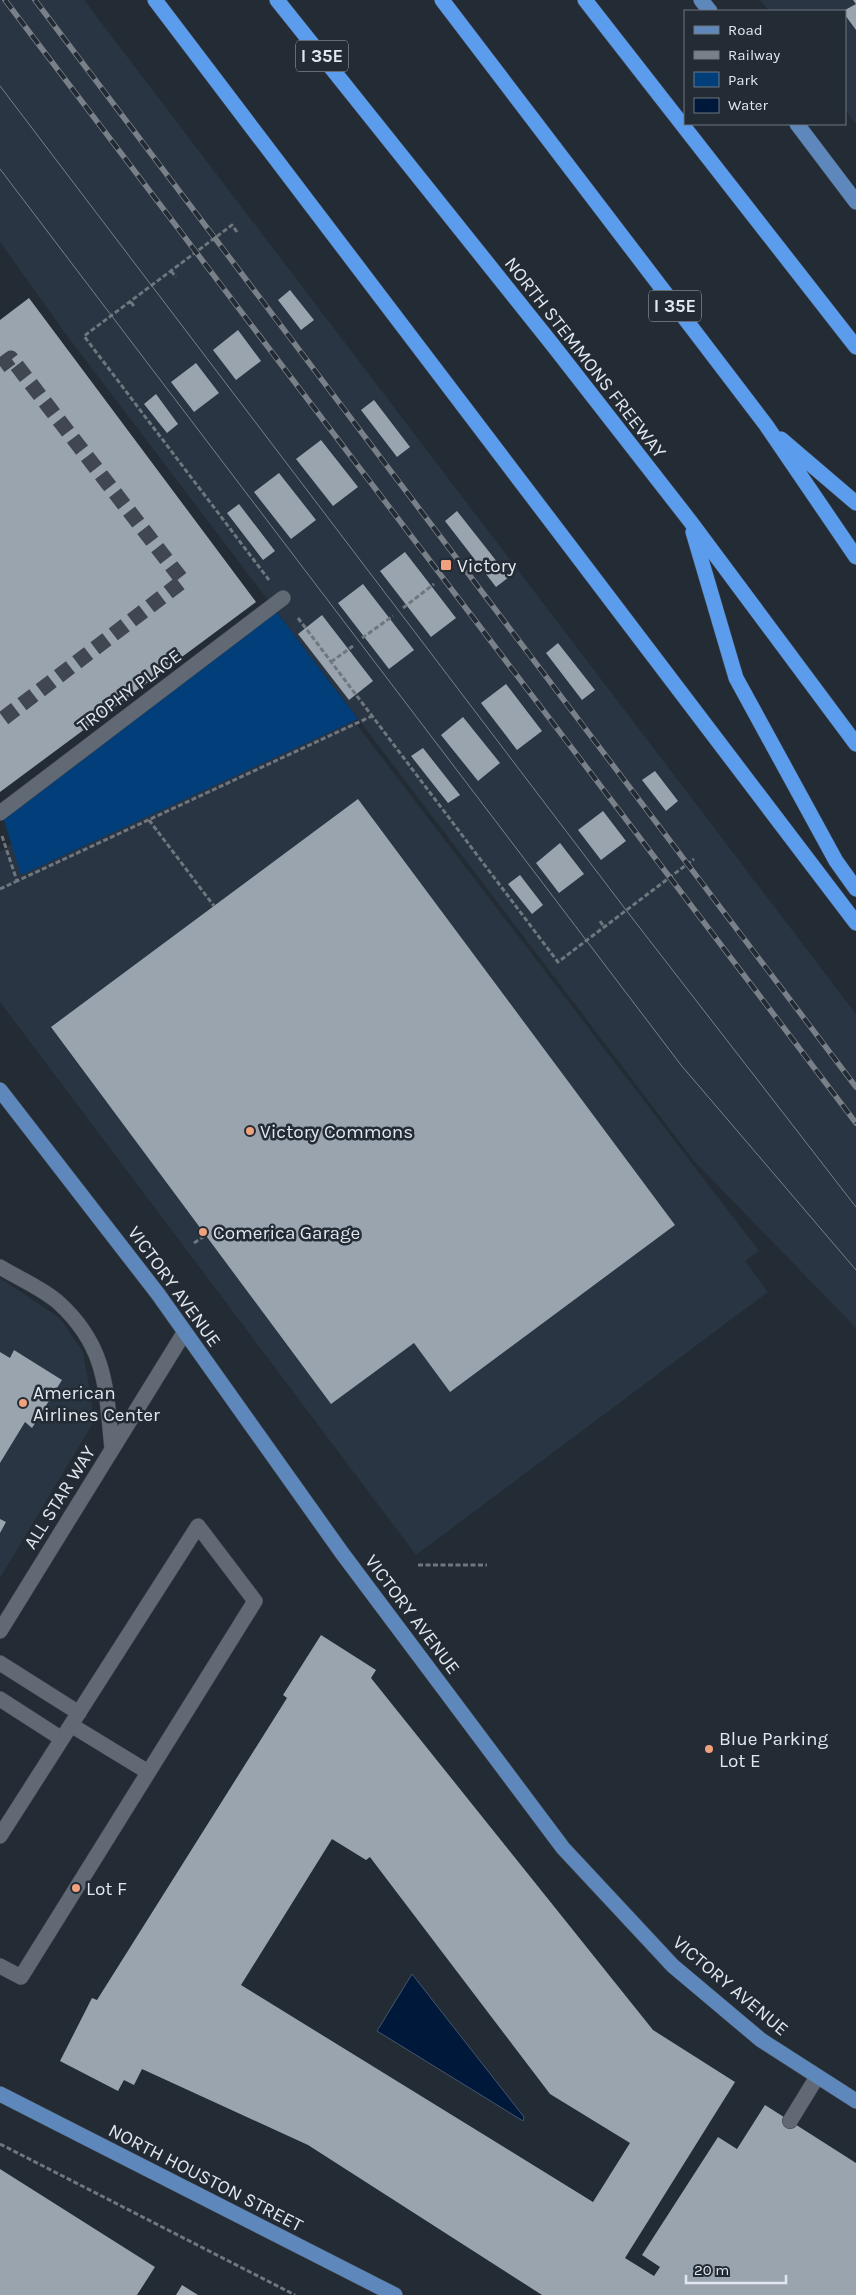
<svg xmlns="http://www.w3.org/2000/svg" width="856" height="2295" viewBox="0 0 856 2295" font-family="Karla,sans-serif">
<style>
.built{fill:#293542}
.green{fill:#023e7a}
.water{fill:#001839;stroke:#44566f}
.building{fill:#9aa4af;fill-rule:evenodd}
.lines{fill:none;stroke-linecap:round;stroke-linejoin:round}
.minor-tunnel{stroke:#404750;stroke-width:15;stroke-dasharray:15 8;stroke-linecap:butt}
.minor-casing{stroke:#40464e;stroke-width:16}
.major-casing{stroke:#40464e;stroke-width:16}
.highway-casing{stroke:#40464e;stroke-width:16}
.path{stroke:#6f767e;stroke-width:3;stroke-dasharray:5 2.5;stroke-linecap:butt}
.minor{stroke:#606974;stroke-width:15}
.major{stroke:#5e88bc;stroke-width:15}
.highway{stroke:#5c9cec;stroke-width:15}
.tram{stroke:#798088;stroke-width:1}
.rail-casing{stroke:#798088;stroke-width:5.5}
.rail{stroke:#232b34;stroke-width:4;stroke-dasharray:11;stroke-linecap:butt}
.poi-dot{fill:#f1a17d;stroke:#232b34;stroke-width:2}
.labels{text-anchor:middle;stroke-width:5;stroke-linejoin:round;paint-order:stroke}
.shield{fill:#232b34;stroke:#a9afb6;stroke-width:1}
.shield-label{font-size:18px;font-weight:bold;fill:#e2e7ee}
.street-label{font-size:19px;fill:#e2e7ee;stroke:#232b34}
.poi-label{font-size:19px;fill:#e2e7ee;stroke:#232b34;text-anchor:start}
</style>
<rect width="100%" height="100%" fill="#232b34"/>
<path class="built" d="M0 0H84L856 1014V1328L694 1161 65 333 0 242Z
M760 0H856V124L845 110V11H769Z
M289 636 759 1251 745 1261 768 1292 416 1555 0 1002V852Z
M0 1278 60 1318 83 1352 92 1404 93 1423 0 1578Z"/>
<path class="green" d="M276 611 358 719 21 875 3 817Z"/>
<path class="water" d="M412 1974 524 2117 523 2121 377 2031Z"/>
<path class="building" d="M853 0H856V30L845 15V10L856 4Z
M290 290 314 320 301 330 278 300Z
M29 298 256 602 0 792V320Z
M238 330 261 361 236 380 213 350Z
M196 363 219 393 194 412 171 382Z
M156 394 178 424 167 433 144 404Z
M374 400 410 447 397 457 361 410Z
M321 440 358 487 333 506 296 459Z
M279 473 316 520 291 539 254 492Z
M239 504 275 551 263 560 227 513Z
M457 511 509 577 496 587 445 521Z
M405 552 456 618 431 637 380 571Z
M363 584 414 650 389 669 338 603Z
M322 615 373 681 349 700 298 634Z
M558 643 595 690 582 700 546 653Z
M506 684 542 731 517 750 481 703Z
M463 717 500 763 478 781 441 735Z
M423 748 460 795 448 803 411 756Z
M655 771 678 801 666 811 642 780Z
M358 799 675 1225 450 1392 414 1343 331 1404 51 1027Z
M603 811 626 841 601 860 578 830Z
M560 843 584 874 559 893 536 863Z
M520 875 543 905 532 914 508 884Z
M14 1350 62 1380 32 1428 25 1422 0 1463V1352L10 1358Z
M0 1519 6 1522 0 1533Z
M321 1635 376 1670 371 1678 653 2030 735 2082 625 2258 654 2276 660 2267 642 2255 718 2137 737 2149 765 2105 856 2163V2295H542L308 2145 142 2069 134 2085 124 2080 118 2091 60 2061 92 1998 97 2000 287 1698 283 1695ZM332 1839 366 1860 370 1857 379 1869 550 2094 630 2143 593 2202 241 1985Z
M0 2169 155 2267 137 2295H0Z
M182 2285 198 2295H176Z"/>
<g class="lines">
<path class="minor-tunnel" d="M0 366 11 358 183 581 0 721"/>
<g class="minor-casing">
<path id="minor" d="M0 813 283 598
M0 1267C18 1278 44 1289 59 1303 107 1347 106 1389 112 1449
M0 1631 184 1333
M0 1663 79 1713
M0 1699 62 1739
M71 1725 148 1772
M0 1836 198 1526 255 1601 21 1977 0 1966
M790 2121 817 2077"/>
</g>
<g class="major-casing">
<path id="major" d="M701 0 710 11
M797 124 856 202
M0 1090 158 1294 342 1553 563 1848 673 1966 761 2040 856 2101
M0 2094 395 2295"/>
</g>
<g class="highway-casing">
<path id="highway" d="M155 0 856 923
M277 0 552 344 690 521 856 744
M442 0 766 425 856 557
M585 0 856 347
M781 439 856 503
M693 532 736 678 836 861 856 889"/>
</g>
<path class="path" d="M237 232 232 225 84 336 269 580
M171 271 176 277
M131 302 135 308
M403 608 434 584
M298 618 558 962 694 859
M362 638 393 616
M331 662 353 646
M149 820 214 906
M2 836 17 881 372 716
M0 889 17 881
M600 921 604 927
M194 1243 206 1235
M418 1565H487
M0 2144 295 2295"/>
<use href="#minor" class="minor"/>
<use href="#major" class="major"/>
<use href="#highway" class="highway"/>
<path class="tram" d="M0 86 626 910 856 1207
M0 169 681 1065 856 1270"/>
<g class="rail-casing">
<path id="rail" d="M5 0 856 1123
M35 0 856 1087"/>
</g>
<use href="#rail" class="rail"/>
</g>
<g class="poi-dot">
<rect x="440" y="559" width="12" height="12" rx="2.5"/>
<circle cx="250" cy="1131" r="5"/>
<circle cx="203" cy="1232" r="5"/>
<circle cx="23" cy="1403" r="5"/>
<circle cx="709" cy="1749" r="5"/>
<circle cx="76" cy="1888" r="5"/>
</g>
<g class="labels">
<g class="shield">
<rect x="296" y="40.5" width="52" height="31" rx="4"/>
<rect x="649" y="290.5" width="52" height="31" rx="4"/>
</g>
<g class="shield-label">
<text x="322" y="62">I 35E</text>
<text x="675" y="312">I 35E</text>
</g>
<g class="street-label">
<text transform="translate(586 357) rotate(52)" y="7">NORTH STEMMONS FREEWAY</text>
<text transform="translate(129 690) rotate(-37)" y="7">TROPHY PLACE</text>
<text transform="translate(175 1286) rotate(54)" y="7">VICTORY AVENUE</text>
<text transform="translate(59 1497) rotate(-58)" y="7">ALL STAR WAY</text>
<text transform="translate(413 1614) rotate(53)" y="7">VICTORY AVENUE</text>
<text transform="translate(731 1985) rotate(40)" y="7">VICTORY AVENUE</text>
<text transform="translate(206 2177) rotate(27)" y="7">NORTH HOUSTON STREET</text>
</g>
<g class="poi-label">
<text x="457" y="572">Victory</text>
<text x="260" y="1138">Victory Commons</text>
<text x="213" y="1239">Comerica Garage</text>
<text x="33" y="1399">American<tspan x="33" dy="22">Airlines Center</tspan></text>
<text x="719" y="1745">Blue Parking<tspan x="719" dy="22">Lot E</tspan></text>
<text x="86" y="1895">Lot F</text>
</g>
</g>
<rect x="684" y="10" width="162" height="115" fill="#232b34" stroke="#6f767e"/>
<rect x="694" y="26" width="25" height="8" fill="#5e88bc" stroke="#6f767e"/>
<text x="728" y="35" font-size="15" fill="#e2e7ee">Road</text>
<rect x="694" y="51" width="25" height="8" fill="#798088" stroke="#6f767e"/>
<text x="728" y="60" font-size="15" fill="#e2e7ee">Railway</text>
<rect x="694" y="72" width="25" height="15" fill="#023e7a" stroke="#6f767e"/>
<text x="728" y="85" font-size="15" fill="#e2e7ee">Park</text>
<rect x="694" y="98" width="25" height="15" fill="#001839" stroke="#6f767e"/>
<text x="728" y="110" font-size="15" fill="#e2e7ee">Water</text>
<path d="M686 2275v8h100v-8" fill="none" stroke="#e2e7ee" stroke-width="2.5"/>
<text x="694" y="2275" font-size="15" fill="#e2e7ee" stroke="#232b34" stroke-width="4" paint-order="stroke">20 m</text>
</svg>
